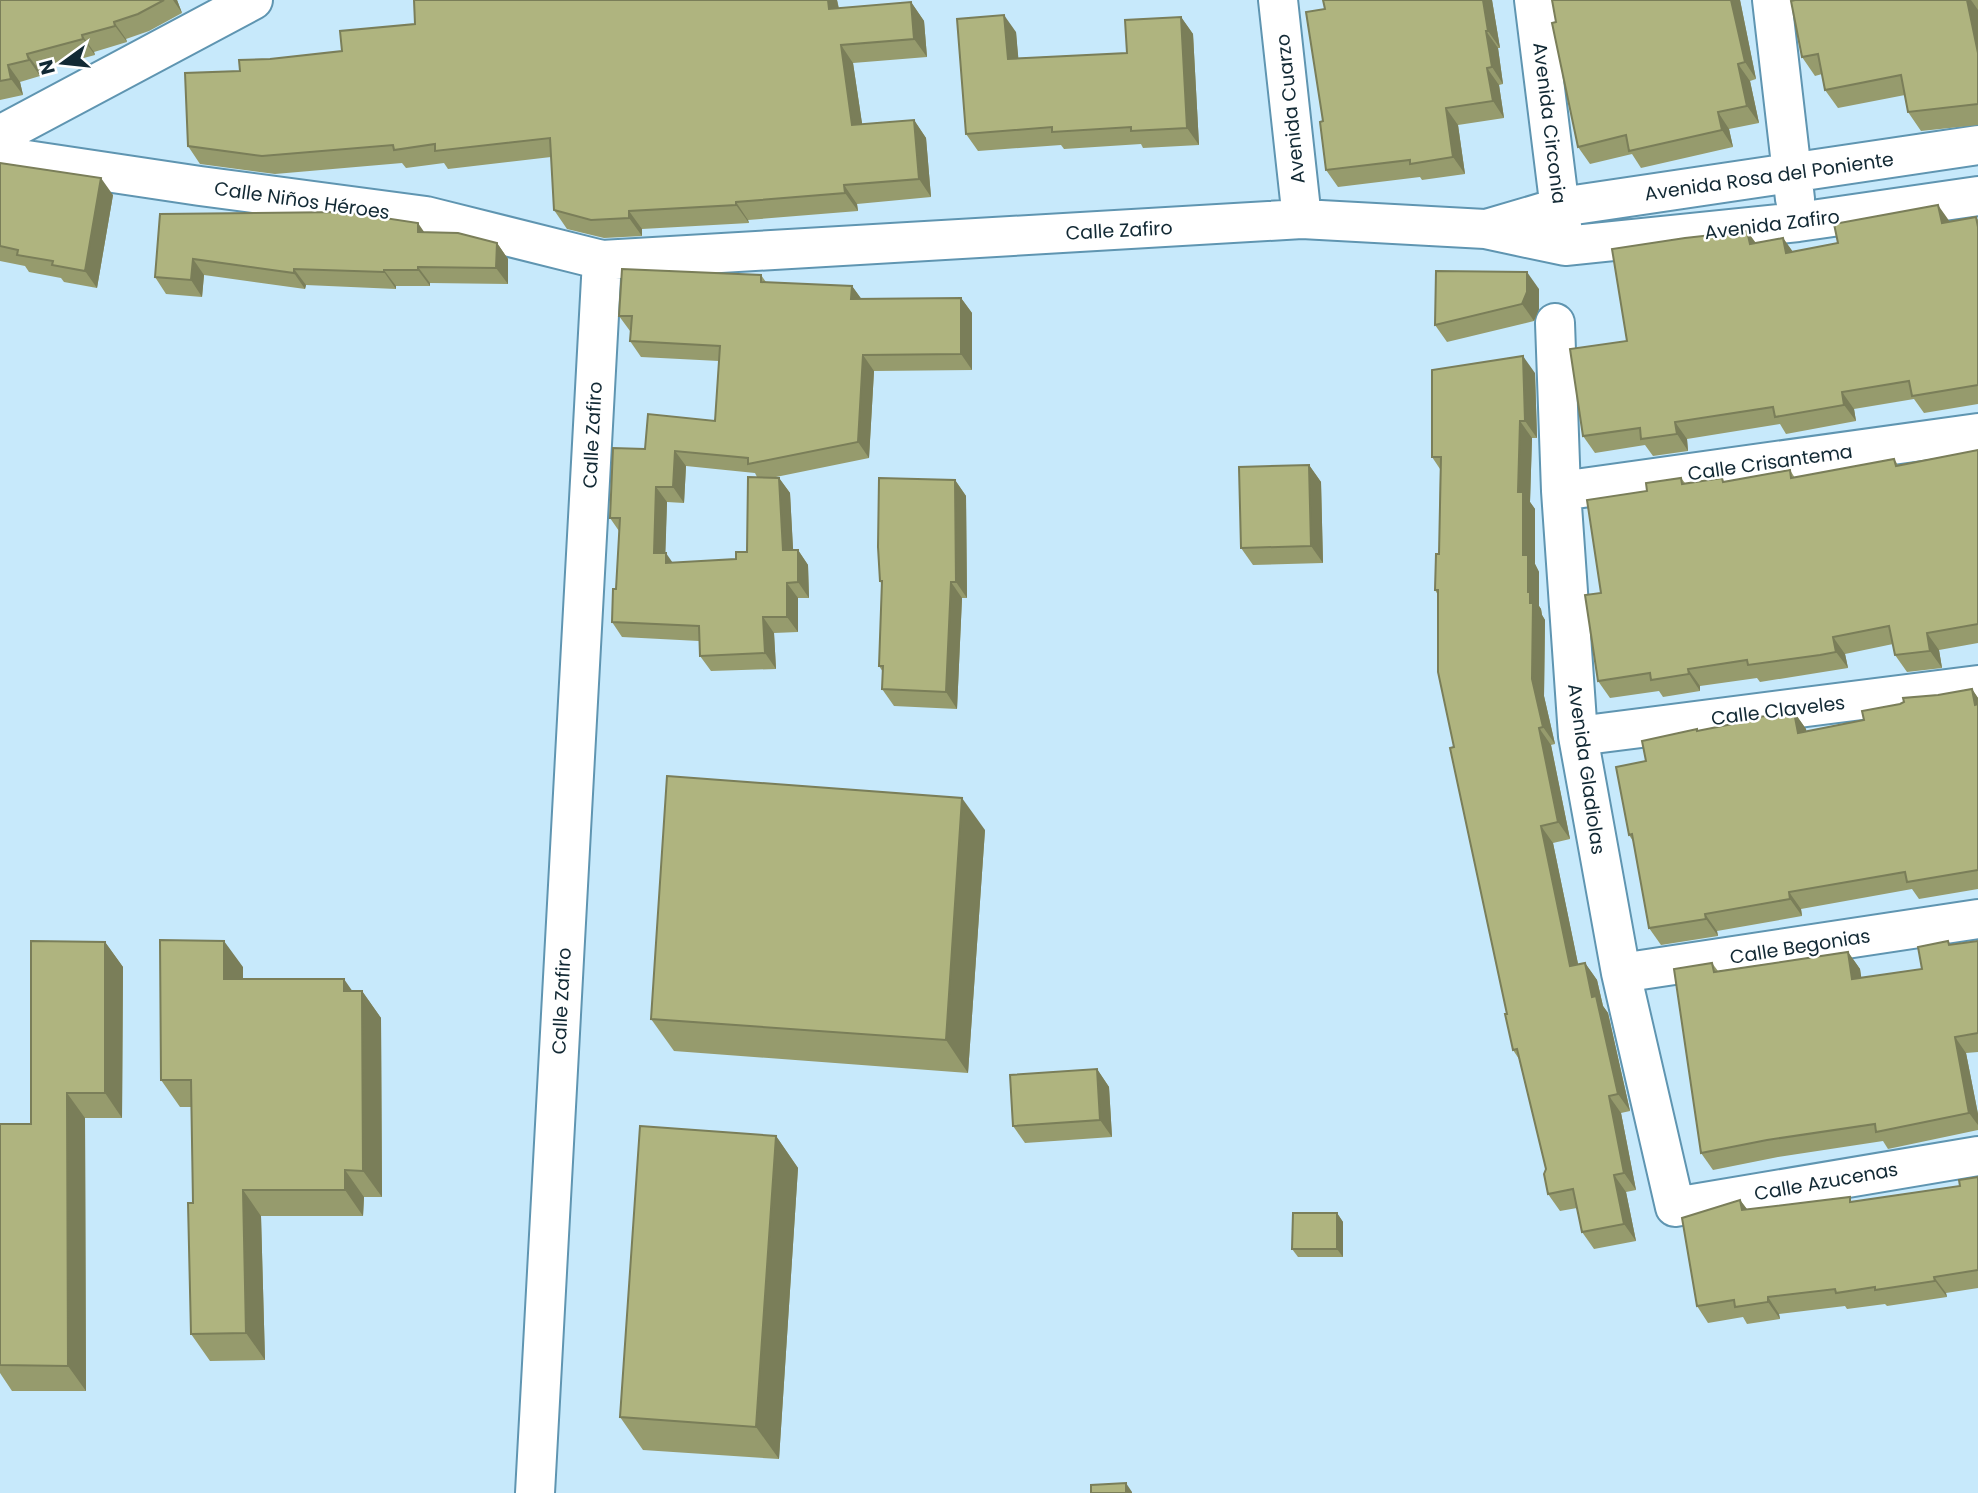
<svg xmlns="http://www.w3.org/2000/svg" width="1978" height="1493" viewBox="0 0 1978 1493" font-family="Poppins,sans-serif">
<style>
.lines{fill:none;stroke-linecap:round;stroke-linejoin:round}
.minor-casing{stroke:#5f95b1;stroke-width:42}
.minor{stroke:#fff;stroke-width:38}
.wall{fill:#969b6d;fill-rule:evenodd}
.shaded-wall{fill:#7a7e59}
.building{fill:#afb47f;stroke:#7a7e59;stroke-width:2}
.labels{text-anchor:middle;stroke-width:5;stroke-linejoin:round;paint-order:stroke}
.street-label{font-size:19px;fill:#122934;stroke:#fff}
</style>
<rect width="100%" height="100%" fill="#c7e9fb"/>
<g class="lines">
<g class="minor-casing">
<path id="minor" d="M1278 0 1302 219
M1534 0 1563 234
M1772 0 1795 199
M0 135 253 0
M0 156 200 186 426 216 602 260 1302 219 1485 229 1565 246 1798 222 1978 196
M1490 228 1561 207 1978 145
M1555 323 1561 491 1578 736 1621 973 1675 1207 1978 1156
M1561 491 1978 433
M1578 736 1978 685
M1621 973 1978 919
M535 1493 602 260"/>
</g>
<use href="#minor" class="minor"/>
</g>
<path class="wall" d="M0 0H177L182 13 149 31 126 39 127 42 94 52 95 55 39 70 40 76 20 82 23 95 0 100Z
M414 0H837L839 8 911 2 924 21 927 57 853 63 862 124 914 120 926 138 931 197 857 204 858 211 748 220 749 223 642 229V236L604 238 567 229 554 210 551 157 448 169 444 163 406 168 402 163 275 174 200 164 188 146 240 71 270 59 342 51 415 24Z
M1323 0H1492L1500 48H1498L1503 84 1499 85 1504 118 1458 125 1465 174 1422 180 1420 177 1338 187 1326 170 1325 9Z
M1552 0H1740L1756 79 1750 81 1759 123 1729 129 1733 147 1641 168 1632 154 1590 164 1578 147Z
M1795 0H1978V125L1921 131 1908 112 1905 95 1838 108 1825 90 1822 74 1815 76 1802 57Z
M1181 17 1193 34 1199 145 1143 148 1141 144 1064 149 1061 145 978 151 966 134 1016 32 1018 58 1127 53Z
M0 163 113 195 97 288 64 282 61 278 29 272 25 266 0 261Z
M160 214 424 232 497 243 508 259V284L430 283V286H396V289L306 285 305 289 204 275 202 297 166 294 155 277Z
M1976 217 1978 220V404L1924 413 1914 399 1854 409 1856 421 1786 434 1780 424 1687 439 1688 451 1653 456 1645 445 1595 453 1583 436 1627 341 1747 231 1756 243 1783 238 1793 252Z
M761 275 766 282 852 286 861 299 961 298 972 313V370L874 371 869 458 771 478H779L790 493 793 550H798L808 565 809 598H798V632L774 633 776 669 711 671 700 656 699 641 622 637 612 622 616 589 619 531 610 518 645 449 715 421 719 361 641 357 630 341 631 331H630L619 316ZM686 466 755 473 757 477 747 552 736 559 672 563 665 553 667 502 684 503Z
M1539 289V309L1534 321 1447 342 1435 325Z
M1535 373 1537 438H1532L1530 502 1535 509V564L1539 572V606L1541 609 1542 615 1545 620 1544 696 1555 744 1551 745 1570 839 1553 843 1578 964 1585 963 1597 980 1603 1006 1608 1013 1630 1111 1621 1113 1636 1190 1626 1192 1636 1241 1594 1249 1582 1232 1577 1208 1560 1211 1548 1194 1546 1169 1519 1059 1513 1050 1507 1014 1454 747 1438 595 1435 590 1439 554 1440 469 1432 457Z
M1978 450V643L1939 650 1942 668 1907 672 1895 655 1893 644 1845 654 1848 668 1760 682 1757 678 1700 686V691L1663 697 1659 691 1610 698 1598 681 1601 593 1681 478 1685 483 1725 482 1790 470 1795 478 1894 459 1898 465Z
M1309 465 1321 482 1323 563 1253 565 1241 548Z
M955 480 966 496 967 598H962L957 709 894 706 882 689 883 672 879 666 882 585 880 581Z
M1972 689 1978 698V889L1919 899 1912 889 1801 909 1802 916 1717 931 1718 936 1661 945 1649 928 1633 841 1629 835 1646 761 1697 729 1698 731 1794 712 1806 729V732L1864 720 1938 695Z
M985 830 968 1073 674 1051 651 1019Z
M1948 941 1951 945 1978 941V1052L1966 1053 1978 1114V1130L1888 1149 1883 1141 1778 1157 1713 1170 1701 1153 1712 963 1718 971 1848 952 1860 969 1861 978 1922 969Z
M105 942 123 967 122 1118H85L86 1391H12L0 1373V1124H31Z
M243 967V979L362 991 381 1018 382 1197H364L363 1216H261L265 1360 210 1361 191 1334 193 1203 191 1107H180L161 1080Z
M1097 1069 1109 1087 1112 1137 1025 1143 1013 1126Z
M776 1136 798 1168 779 1459 643 1450 620 1417Z
M1978 1177V1288L1946 1293 1947 1297 1887 1306 1885 1304 1847 1309 1845 1306 1779 1314 1780 1319 1747 1324 1743 1317 1708 1323 1697 1306 1740 1200 1747 1209 1853 1202 1960 1186Z
M1337 1213 1343 1222V1257H1298L1292 1249Z"/>
<path class="shaded-wall" d="M173 0H177L182 13Z
M828 0H837L842 27 829 9Z
M1483 0H1492L1500 48 1488 31Z
M1731 0H1740L1756 79 1745 62Z
M1967 0H1971L1978 10V53Z
M911 2 924 21 927 57 914 39Z
M1004 15 1016 32 1020 76 1008 59Z
M1181 17 1193 34 1199 145 1187 128Z
M114 22 126 39 127 42 115 26Z
M1486 31 1498 48 1503 84 1492 67Z
M82 35 94 52 95 55 83 39Z
M841 45 853 63 865 143 852 125Z
M27 54 39 70 40 76 29 60Z
M1738 64 1750 81 1759 123 1747 106Z
M8 65 20 82 23 95 11 79Z
M1487 68 1499 85 1504 118 1493 101Z
M1446 108 1458 125 1465 174 1453 157Z
M1718 112 1729 129 1733 147 1722 130Z
M914 120 926 138 931 197 919 179Z
M101 178 113 195 97 288 85 271Z
M844 185 857 204 858 211 845 193Z
M736 202 748 220 749 223 736 205Z
M1938 205 1950 222 1942 223Z
M629 211 642 229V236L629 218Z
M418 223 429 239 418 232Z
M1747 231 1759 248 1750 244Z
M1783 238 1795 255 1786 253Z
M497 243 508 259V284L496 268Z
M193 259 204 275 202 297 191 280Z
M418 267 430 283V286L418 270Z
M294 269 306 285 305 289 294 273Z
M384 270 396 286V289L384 272Z
M1527 272 1539 289V309L1534 321 1522 304Z
M852 286 863 301 851 299Z
M961 298 972 313V370L961 354Z
M863 355 874 371 869 458 858 442Z
M1523 356 1535 373 1537 438 1525 421Z
M1842 392 1854 409 1856 421 1844 405Z
M1520 421 1532 438 1530 502 1535 509V564L1539 572V606L1541 609 1542 615 1545 620 1544 696 1555 744 1543 727 1532 679 1530 603 1523 555 1518 492Z
M1675 422 1687 439 1688 451 1677 434Z
M675 451 686 466 684 503 673 487Z
M1309 465 1321 482 1323 563 1311 546Z
M779 478 790 493 794 566 783 550Z
M955 480 966 496 967 598 956 582Z
M656 487 667 502 665 568 654 553Z
M798 550 808 565 809 598 798 582Z
M666 553 677 569 666 563Z
M951 582 962 598 957 709 946 692Z
M787 583 798 598V632L787 617Z
M763 617 774 633 776 669 765 653Z
M1927 633 1939 650 1942 668 1930 651Z
M1833 637 1845 654 1848 668 1836 652Z
M1688 669 1700 686V691L1689 674Z
M1972 689 1978 698V709L1975 705Z
M1794 712 1806 729 1810 750 1798 733Z
M1539 728 1551 745 1570 839 1558 822Z
M962 798 985 830 968 1073 946 1040Z
M1541 826 1553 843 1582 983 1570 966Z
M1789 892 1801 909 1802 916 1790 899Z
M1705 914 1717 931 1718 936 1706 919Z
M224 941 243 967V1006L224 979Z
M105 942 123 967 122 1118 105 1093Z
M1848 952 1860 969 1864 995 1852 979Z
M1585 963 1597 980 1603 1006 1608 1013 1630 1111 1618 1094 1592 997Z
M344 979 362 1005V991L381 1018 382 1197 363 1171 344 991Z
M1955 1037 1966 1053 1978 1114V1125L1969 1113Z
M1097 1069 1109 1087 1112 1137 1100 1120Z
M67 1093 85 1118 86 1391 68 1366Z
M1609 1096 1621 1113 1636 1190 1624 1173Z
M776 1136 798 1168 779 1459 756 1427Z
M345 1170 364 1197 363 1216 345 1190Z
M1614 1175 1626 1192 1636 1241 1624 1224Z
M243 1190 261 1216 265 1360 246 1333Z
M1740 1200 1752 1216 1742 1210Z
M1337 1213 1343 1222V1257L1337 1249Z
M1934 1277 1946 1293 1947 1297 1935 1281Z
M1768 1297 1779 1314 1780 1319 1768 1302Z
M1126 1483 1132 1492V1493H1126Z"/>
<path class="building" d="M0 0H164L138 14 114 22 115 26 82 35 83 39 27 54 29 60 8 65 11 79 0 81Z
M414 0H828L829 9 911 2 914 39 841 45 852 125 914 120 919 179 844 185 845 193 736 202V205L629 211V218L591 220 554 210 550 138 435 151V144L394 150 393 145 262 156 188 146 185 73 240 71 239 60 270 59 342 51 340 31 415 24Z
M1323 0H1483L1488 31H1486L1492 67 1487 68 1493 101 1446 108 1453 157 1410 164V160L1326 170 1320 122 1323 121 1306 12 1325 9Z
M1552 0H1731L1745 62 1738 64 1747 106 1718 112 1722 130 1629 151 1626 135 1578 147 1552 23 1556 22Z
M1795 0H1967L1978 53V104L1908 112 1901 75 1825 90 1818 54 1802 57 1791 1Z
M1004 15 1008 59 1127 53 1125 20 1181 17 1187 128 1131 131V127L1052 132V127L966 134 957 19Z
M0 163 101 178 85 271 52 265 53 261 17 255 18 250 0 246Z
M1938 205 1942 223 1976 217 1978 227V385L1912 396 1909 381 1842 392 1844 405 1775 417 1773 407 1675 422 1677 434 1641 439 1640 428 1583 436 1570 349 1627 341 1612 249 1685 238 1747 231 1750 244 1783 238 1786 253 1838 243 1834 224Z
M345 212 418 223V232L458 233 497 243 496 268 418 267V270H384V272L294 269V273L193 259 191 280 155 277 160 214Z
M622 269 761 275V282L852 286 851 299 961 298V354L863 355 858 442 748 464V458L675 451 673 487H656L654 553H666V563L736 559V552H747L748 477 779 478 783 550H798V582L787 583V617H763L765 653 700 656 699 626 612 622 613 589H616L620 518H610L613 448 645 449 648 414 715 421 720 346 630 341 632 316H619Z
M1436 271 1527 272V292L1522 304 1435 325Z
M1523 356 1525 421H1520L1518 492H1523V555H1528V592H1530V603H1533L1532 679 1543 727 1539 728 1558 822 1541 826 1570 966 1585 963 1592 997 1596 996 1618 1094 1609 1096 1624 1173 1614 1175 1624 1224 1582 1232 1573 1189 1548 1194 1544 1174 1546 1169 1517 1049 1513 1050 1505 1014H1507L1450 748 1454 747 1438 672V590H1435L1436 554H1439L1441 457H1432V370Z
M1978 450V624L1927 633 1930 651 1895 655 1889 626 1833 637 1836 652 1820 655 1748 665 1747 660 1688 669 1689 674 1651 680 1650 673 1598 681 1585 595 1601 593 1587 500 1647 491 1646 483 1681 478 1682 484 1722 478 1723 482 1790 470 1791 478 1894 459 1896 466Z
M1309 465 1311 546 1241 548 1239 467Z
M879 478 955 480 956 582H951L946 692 882 689 883 666H879L882 581H880L878 547Z
M1972 689 1975 705 1978 704V870L1907 882 1905 872 1789 892 1790 899 1705 914 1706 919 1649 928 1632 834 1629 835 1616 767 1646 761 1642 741 1697 729V731L1758 719V717L1794 712 1798 733 1864 720 1862 711 1900 704 1904 702 1903 698 1938 695Z
M667 776 962 798 946 1040 651 1019Z
M160 940 224 941V979H344V991H362L363 1171 345 1170V1190H243L246 1333 191 1334 188 1203H193L191 1080H161Z
M31 941 105 942V1093H67L68 1366 0 1365V1124H31Z
M1948 941 1949 945 1978 941V1033L1955 1037 1969 1113 1876 1132 1875 1124 1767 1140 1701 1153 1674 969 1712 963 1714 972 1848 952 1852 979 1922 969 1918 947Z
M1097 1069 1100 1120 1013 1126 1010 1075Z
M640 1126 776 1136 756 1427 620 1417Z
M1978 1177V1270L1934 1277 1935 1281 1875 1290V1287L1836 1293 1835 1289 1768 1297V1302L1735 1307 1734 1300 1697 1306 1682 1218 1740 1200 1742 1210 1850 1197V1202L1960 1186 1959 1180Z
M1293 1213H1337V1249H1292Z
M1126 1483V1493H1091V1485Z"/>
<g class="labels">
<g class="street-label">
<text transform="translate(1290 109) rotate(-96)" y="7">Avenida Cuarzo</text>
<text transform="translate(1550 123) rotate(83)" y="7">Avenida Circonia</text>
<text transform="translate(1769 176) rotate(-8)" y="7">Avenida Rosa del Poniente</text>
<text transform="translate(302 200) rotate(8)" y="7">Calle Niños Héroes</text>
<text transform="translate(1772 224) rotate(-7)" y="7">Avenida Zafiro</text>
<text transform="translate(1119 230) rotate(-3)" y="7">Calle Zafiro</text>
<text transform="translate(592 435) rotate(-87)" y="7">Calle Zafiro</text>
<text transform="translate(1770 462) rotate(-8)" y="7">Calle Crisantema</text>
<text transform="translate(1778 710) rotate(-7)" y="7">Calle Claveles</text>
<text transform="translate(1587 769) rotate(82)" y="7">Avenida Gladiolas</text>
<text transform="translate(1800 946) rotate(-9)" y="7">Calle Begonias</text>
<text transform="translate(561 1001) rotate(-87)" y="7">Calle Zafiro</text>
<text transform="translate(1826 1181) rotate(-10)" y="7">Calle Azucenas</text>
</g>
</g>
<g transform="translate(63 63) rotate(255)" stroke="#ffffff" stroke-width="5" paint-order="stroke">
<path d="M0-5L12 26L0 18L-12 26Z" fill="#122934"/>
<text y="-10" font-size="19" font-weight="bold" text-anchor="middle" fill="#122934">N</text>
</g>
</svg>
